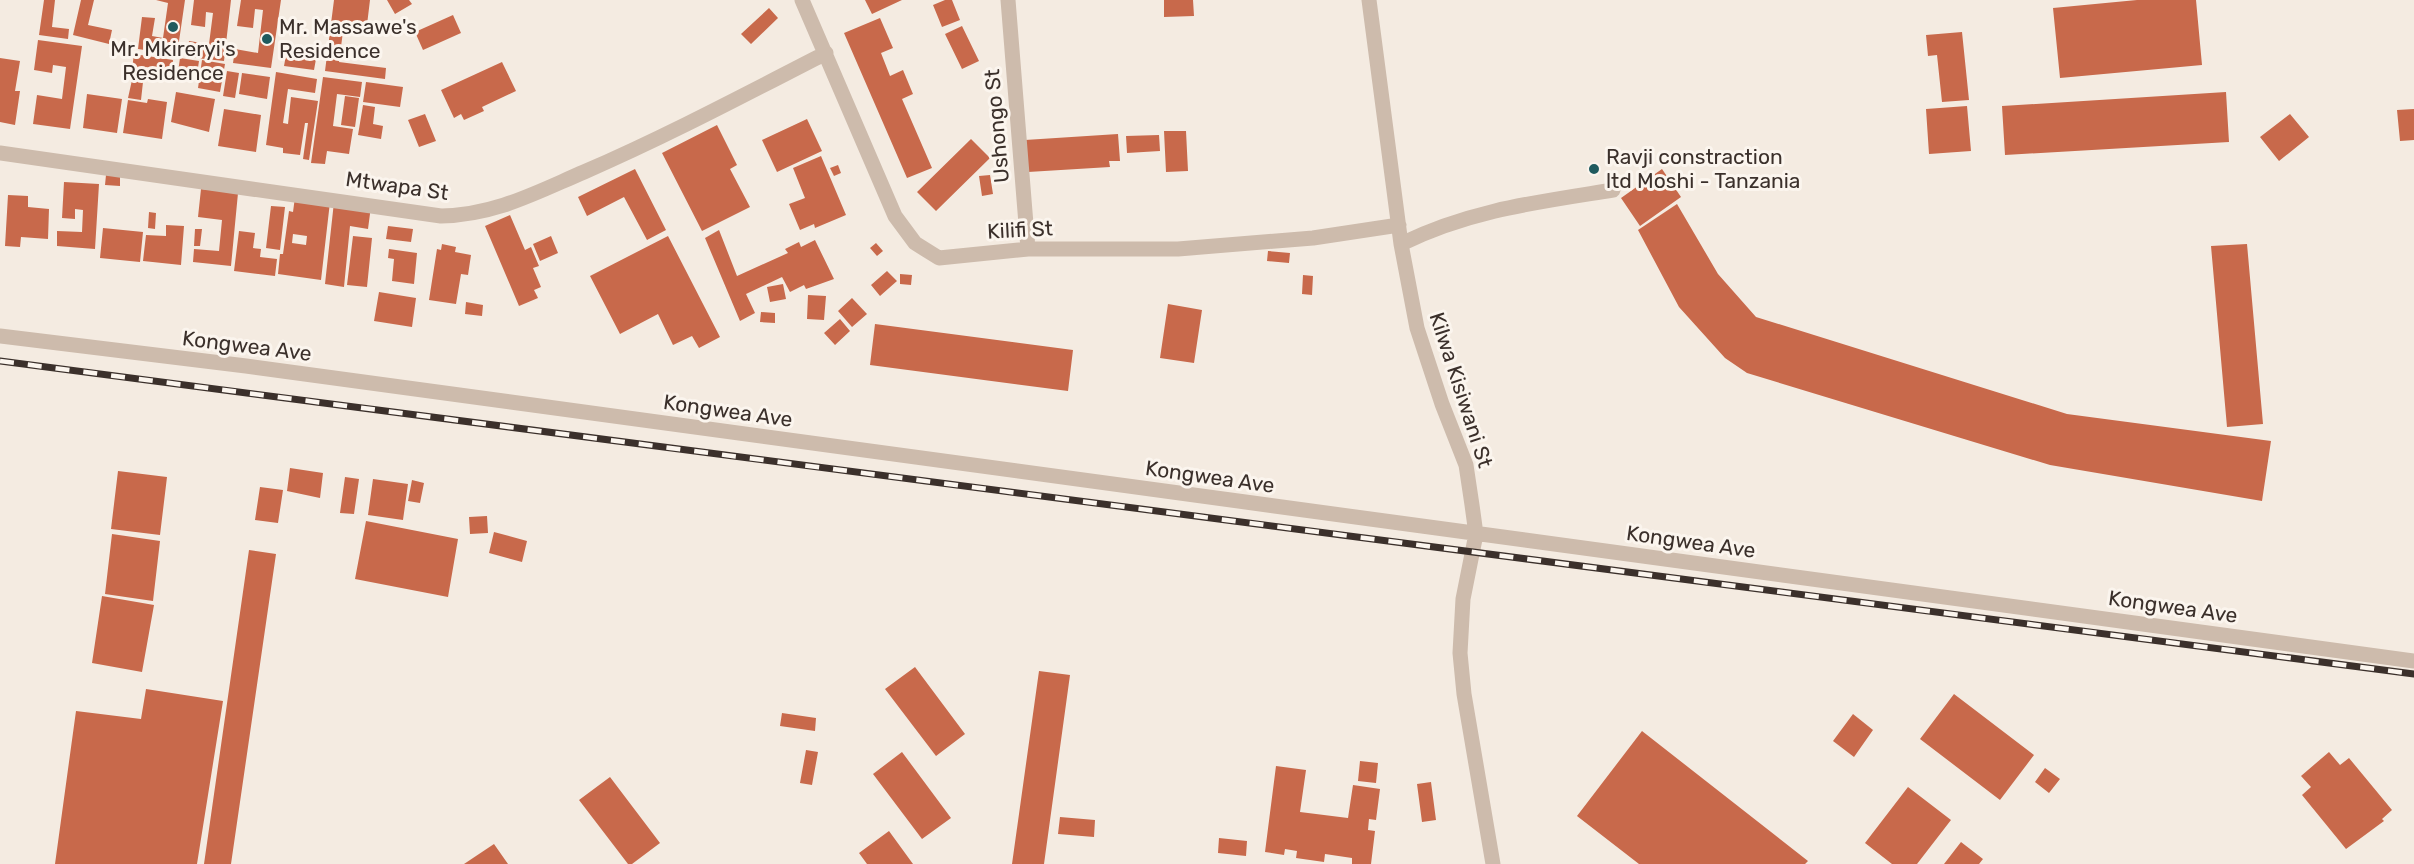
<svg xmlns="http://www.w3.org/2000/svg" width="2414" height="864" viewBox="0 0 2414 864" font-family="Rubik,sans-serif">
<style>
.building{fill:#c8694b;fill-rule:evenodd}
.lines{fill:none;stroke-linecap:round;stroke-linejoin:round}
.minor{stroke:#cdbbac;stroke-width:15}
.rail-casing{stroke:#3b302b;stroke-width:7}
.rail{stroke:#fbf5ee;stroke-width:4.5;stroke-dasharray:14;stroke-linecap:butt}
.poi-dot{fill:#1f5a5e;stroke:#fbf5ee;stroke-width:2}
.labels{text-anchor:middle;stroke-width:6;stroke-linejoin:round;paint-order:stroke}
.poi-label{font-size:21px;fill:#3b302b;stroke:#fbf5ee;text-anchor:start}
.street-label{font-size:21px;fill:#3b302b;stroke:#fbf5ee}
</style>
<rect width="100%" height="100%" fill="#f4ebe1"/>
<path class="building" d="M44 0H55L52 27 69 29 68 39 39 35Z
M81 0H94L88 25 112 30 109 44 73 35Z
M156 0H185L177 55 138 49 142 17 155 18 152 36 163 38 168 3Z
M194 0H231L224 61 187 57 189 41 209 44 213 13 206 12 205 27 191 25Z
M241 0H281L271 68 233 63 235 49 258 53 263 10 255 9 253 28 237 26Z
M334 0H370L366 33 351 31 352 25 344 24 339 62 386 68 385 79 325 71Z
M387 0H409L412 4 395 14Z
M865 0H902L872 14Z
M945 0H952L960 20 942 27 933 5Z
M1164 0H1193L1194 16 1164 17Z
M2137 0H2196L2202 65 2060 78 2053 8Z
M769 8 778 18 751 44 741 34Z
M453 15 461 33 423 50 415 32Z
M880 18 893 48 881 53 890 76 903 70 913 94 902 99 932 168 907 178 844 33Z
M962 26 979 61 962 69 945 34Z
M1962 32 1969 100 1942 102 1937 55 1928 56 1926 35Z
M38 40 82 46 70 129 33 124 37 95 62 99 66 67 53 65 52 73 34 70Z
M134 54 173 60 172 71 146 67 145 78 131 76Z
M286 55 316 59 314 70 284 66Z
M0 58 20 61 15 91H20L15 125 0 122Z
M180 58 199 61 197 74 190 73 189 81 177 79Z
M202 60 225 64 220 92 198 88Z
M502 62 516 91 482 107 484 111 464 120 461 114 454 118 441 90Z
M227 71 239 73 235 98 223 96Z
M276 72 317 79 315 93 288 89 283 123 288 124 291 97 318 101 309 160 303 159 308 123H305L300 155 283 153V148L266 145Z
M242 73 270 77 267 99 239 94Z
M323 77 362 82 360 97 337 94 333 126 353 129 349 154 327 151 325 164 311 163Z
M132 80 143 82 141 100 128 98Z
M366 82 403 87 400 107 363 102Z
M176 92 215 99 209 132 171 122Z
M2226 92 2229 142 2005 155 2002 106Z
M87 94 122 99 117 133 83 128Z
M345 96 359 98 355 127 341 125Z
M148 99 167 102 162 139 123 133 128 100 147 103Z
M363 105 375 107 373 124 383 126 381 139 358 135Z
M1967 106 1971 151 1929 154 1926 109Z
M224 109 261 115 256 152 218 146Z
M2414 109V140L2400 141 2397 110Z
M425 114 436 141 419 147 408 120Z
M2290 114 2309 137 2279 161 2260 137Z
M807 119 822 151 777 172 762 140Z
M717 125 737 165 730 169 750 207 702 231 662 153Z
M1164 131H1186L1188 171 1166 172Z
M1118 134 1120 161H1109L1110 167 1028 172 1025 140Z
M1159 135 1160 151 1127 153 1126 136Z
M971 139 990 158 936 211 917 192Z
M821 156 846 215 815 228 814 224 800 230 789 204 805 198 793 168Z
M838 165 841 173 834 176 830 168Z
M635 169 666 230 647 240 624 197 587 216 578 197Z
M1662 169 1681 197 1640 226 1621 198Z
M106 175 120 176V186L105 185Z
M990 175 993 194 982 196 979 176Z
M64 182 99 184 95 249 57 246V231L82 232 83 210 75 209V219L62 218Z
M201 189 238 193 231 266 193 262 194 249 219 251 222 220 198 217Z
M8 195 28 196V207L49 209 48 239 21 237 20 247 5 246Z
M295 197 330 202 321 280 278 274 280 254H283L289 211 293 212ZM293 234 307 236 306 245 292 243Z
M334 202 371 206 368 229 350 226 344 287 325 284Z
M1677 204 1718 274 1756 317 2067 414 2271 441 2262 501 2050 465 1747 373 1725 358 1679 307 1638 230Z
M271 206 285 207 280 250 266 248Z
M149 212 156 213 155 229 148 228Z
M510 215 525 250 531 247 539 266 533 268 541 287 534 290 538 298 519 306 485 226Z
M166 225 184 226 181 265 143 261 146 235 166 236Z
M388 226 413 229 411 242 386 239Z
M103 228 143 232 140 262 100 258Z
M195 229H202L200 246H194Z
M719 230 737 276 788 253 785 249 799 242 801 247 815 240 834 279 806 289 804 285 790 292 782 277 746 294 755 313 740 321 705 238Z
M239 231 255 233 253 248 261 249 260 257 277 259 275 276 234 271Z
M353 236 372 238 367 287 347 285Z
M551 236 558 253 540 261 533 244Z
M668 236 720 337 699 348 692 336 673 345 658 314 620 334 590 276Z
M876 243 883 251 877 256 870 248Z
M442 244 456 247 455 252 471 255 468 275 461 274 456 304 429 300 437 249 441 250Z
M2247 244 2263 424 2227 427 2211 246Z
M389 249 417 253 414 284 392 281 394 259 388 258Z
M1268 251 1290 253 1289 263 1267 261Z
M887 271 897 281 880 296 871 285Z
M900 274 912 275 911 285 900 284Z
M1303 275 1313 276 1312 295 1302 294Z
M783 284 786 299 770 302 767 287Z
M379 292 416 298 412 327 374 321Z
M808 295 826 296 824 320 807 319Z
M852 298 867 314 852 327 838 311Z
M466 302 483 305 482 316 465 314Z
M1168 304 1202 310 1194 363 1160 358Z
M761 312 775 313V323L760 322Z
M840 319 850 331 835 345 824 333Z
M875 324 1073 350 1068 391 870 365Z
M290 468 323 473 320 498 287 491Z
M118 471 167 477 160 535 111 529Z
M345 477 359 479 354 514 340 513Z
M373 479 408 484 403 520 368 515Z
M412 480 424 483 420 503 408 501Z
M260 487 283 490 278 523 255 520Z
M487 516 488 533 470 534 469 517Z
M366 521 458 539 448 597 355 579Z
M494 532 527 541 522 562 489 553Z
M112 534 160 541 153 601 105 594Z
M249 550 276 554 231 864H204Z
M102 596 154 605 142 672 92 663Z
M915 667 965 734 936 756 885 689Z
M1039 671 1070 675 1044 864H1012Z
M146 689 223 701 197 864H55L76 711 141 719Z
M1954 694 2034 755 2000 800 1920 739Z
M782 713 816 718 815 731 780 726Z
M1853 714 1873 730 1854 757 1833 741Z
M1642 731 1808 861 1805 864H1639L1577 816Z
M806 750 818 752 812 785 800 783Z
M902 752 951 818 922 839 873 774Z
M2329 752 2340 765 2349 758 2392 810 2382 819 2384 821 2346 849 2302 795 2311 787 2301 776Z
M1360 761 1378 763 1376 783 1358 781Z
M1276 766 1306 770 1300 812 1348 818 1353 785 1380 789 1376 820 1369 819 1368 830 1375 831 1371 864H1352V858L1325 854 1324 862 1296 858 1297 851 1285 849 1284 855 1265 852Z
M2045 768 2060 779 2049 793 2035 782Z
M610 777 660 843 632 864H628L579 800Z
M1431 782 1436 820 1422 822 1417 784Z
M1908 787 1951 820 1917 864H1892L1865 843Z
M1060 817 1095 820 1094 837 1058 834Z
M889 831 913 864H867L859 853Z
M1219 838 1247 841 1246 856 1218 853Z
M1961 842 1983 859 1979 864H1944Z
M494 844 508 864H464Z"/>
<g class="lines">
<path class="minor" d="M802 0 895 216 915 243 939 258 1028 249H1178L1313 238 1399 225
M1008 0 1028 249
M1369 0 1401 244 1417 328 1442 404 1466 465 1472 505 1476 534 1463 599 1460 653 1464 694 1493 864
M0 153 441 216C495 215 535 193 584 172 667 136 746 94 826 53
M1401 244C1470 210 1538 202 1613 190
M0 336 246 366 2414 661"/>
<g class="rail-casing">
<path id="rail" d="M0 361 2414 674"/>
</g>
<use href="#rail" class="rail"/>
</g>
<g class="poi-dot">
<circle cx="173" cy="27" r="6"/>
<circle cx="267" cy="39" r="6"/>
<circle cx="1594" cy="169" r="6"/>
</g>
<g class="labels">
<g class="poi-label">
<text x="279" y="34">Mr. Massawe's<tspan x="279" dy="24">Residence</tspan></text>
<text x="173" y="56" text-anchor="middle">Mr. Mkireryi's<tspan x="173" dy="24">Residence</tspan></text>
<text x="1606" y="164">Ravji constraction<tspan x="1606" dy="24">ltd Moshi - Tanzania</tspan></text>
</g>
<g class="street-label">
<text transform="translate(997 126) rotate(-95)" y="7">Ushongo St</text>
<text transform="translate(397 186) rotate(8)" y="7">Mtwapa St</text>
<text transform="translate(1020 230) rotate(-3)" y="7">Kilifi St</text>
<text transform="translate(247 346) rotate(7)" y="7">Kongwea Ave</text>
<text transform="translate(1461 390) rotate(72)" y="7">Kilwa Kisiwani St</text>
<text transform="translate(728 411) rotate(8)" y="7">Kongwea Ave</text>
<text transform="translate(1210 477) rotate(8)" y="7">Kongwea Ave</text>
<text transform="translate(1691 542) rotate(8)" y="7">Kongwea Ave</text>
<text transform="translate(2173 607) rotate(8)" y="7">Kongwea Ave</text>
</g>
</g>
</svg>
